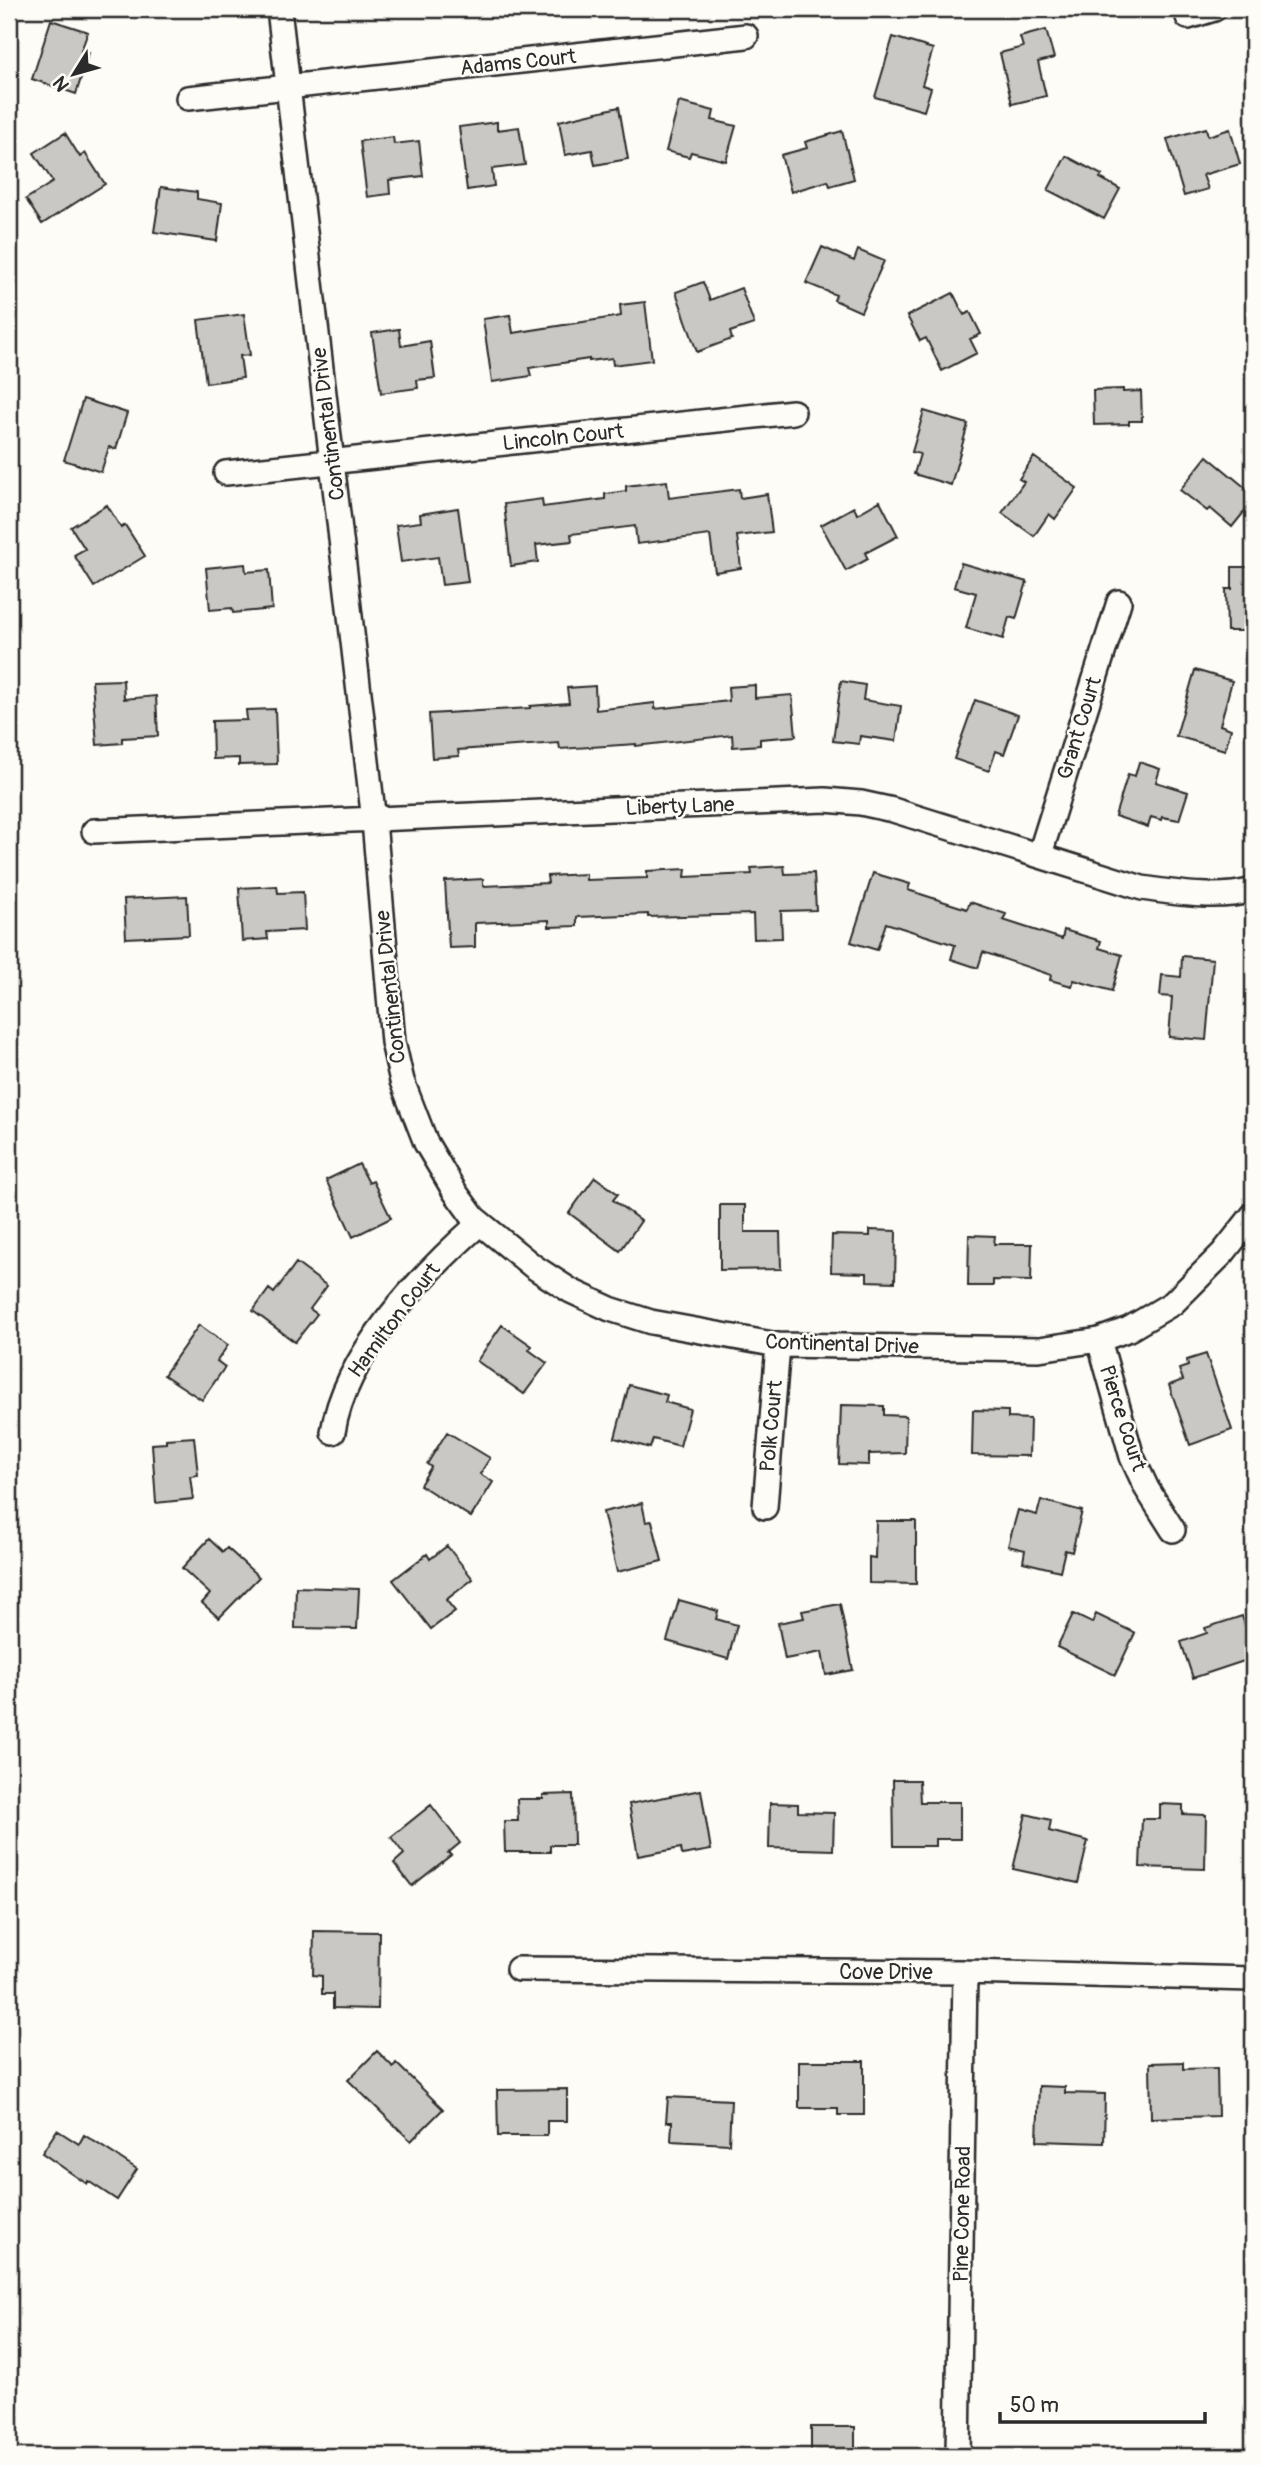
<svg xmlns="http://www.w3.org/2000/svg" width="1262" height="2465" viewBox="0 0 1262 2465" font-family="Pangolin,sans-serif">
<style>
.building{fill:#c9c8c4;stroke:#2b2b2b;stroke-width:2}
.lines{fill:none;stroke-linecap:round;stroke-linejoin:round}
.minor-casing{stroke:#2b2b2b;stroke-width:28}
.minor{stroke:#fdfcf7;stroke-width:23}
.labels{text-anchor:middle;stroke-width:5;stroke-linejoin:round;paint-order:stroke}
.street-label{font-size:21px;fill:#2b2b2b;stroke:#fdfcf7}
</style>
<rect width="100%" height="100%" fill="#fdfcf7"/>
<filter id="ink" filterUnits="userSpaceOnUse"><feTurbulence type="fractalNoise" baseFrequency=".0143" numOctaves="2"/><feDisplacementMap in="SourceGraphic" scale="14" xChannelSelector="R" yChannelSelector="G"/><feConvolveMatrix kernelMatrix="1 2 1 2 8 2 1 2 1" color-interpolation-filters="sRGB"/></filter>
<g filter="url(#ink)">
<path class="building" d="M51 20 88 32 81 51 89 53 76 94 32 79Z
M1046 30 1054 58 1038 62 1046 96 1012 104 1000 53 1023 47 1020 37Z
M893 37 933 49 922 85 931 88 924 111 875 97Z
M679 102 714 111 712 120 736 126 726 161 691 152 689 157 666 151Z
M619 107 628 159 595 165 592 150 565 155 559 121Z
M497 122V130L519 127 525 165 492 169 494 186 467 190 459 127Z
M1206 128 1208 136 1230 129 1240 164 1203 175 1208 189 1184 196 1167 139Z
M842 131 854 179 830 186 828 181 791 192 781 155 807 148 805 142Z
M65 133 80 157 85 153 105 184 42 224 26 199 53 182 34 153Z
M393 137 394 144 419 141 423 176 389 180 390 194 367 197 360 141Z
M1066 156 1102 175 1100 178 1120 189 1104 219 1048 190Z
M161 187 197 192V199L222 203 217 241 154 232Z
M822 247 854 261 858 250 884 261 861 312 834 300 836 295 806 283Z
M703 282 710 300 741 288 754 324 730 332 732 339 697 352 676 292Z
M953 293 964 315 970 312 981 334 970 339 977 353 942 371 926 338 920 341 907 316Z
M645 302 652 360 613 365 612 358 589 361V359L529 368 531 376 492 382 483 319 510 315 513 333 621 316 620 305Z
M244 314 250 355 240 356 243 378 206 383 198 320Z
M399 329 401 346 430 341 435 378 417 380 418 388 381 393 372 333Z
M1123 389V392L1141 391 1142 421H1129V424L1094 425 1093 390Z
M83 399 127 413 116 449 109 447 101 472 64 460Z
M924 411 968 424 951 485 914 474 920 454 912 452Z
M1207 456 1253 494V501L1232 527 1210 508 1207 511 1180 490Z
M1034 457 1077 488 1055 519 1049 514 1034 536 1002 513 1024 482 1019 479Z
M667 481 669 498 739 489 740 498 767 494 772 532 737 536 741 568 715 572 710 535 637 544 635 526 571 534 572 541 536 545 538 562 511 566 504 504 542 499 543 507 605 499V494L626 491V486Z
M880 501 898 536 865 553 868 559 846 571 821 525 854 507 857 514Z
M107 505 121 528 125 525 145 556 94 587 74 555 85 549 71 527Z
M458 508 468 582 442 585 438 557 401 562 396 525 421 522 420 514Z
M961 563 1027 582 1016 619 1009 617 1003 639 966 628 976 593 954 587Z
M245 564 246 572 269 570 272 609 233 613 232 608 210 610 206 568Z
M1232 567H1253V631H1227L1226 589H1232Z
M1195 670 1232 681 1220 725 1231 729 1225 750 1176 736Z
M123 680 124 699 156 696 158 736 122 738V743L97 745 92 681Z
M841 681 865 685 863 700 901 706 896 741 860 736 859 744 833 741Z
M755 685V698L792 695 796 736 760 739V745L733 747 732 735 636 746V744L560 749 559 743 458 750 459 756 432 758 429 714 530 708V706L569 703 567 688 595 686 596 710 655 703V709L729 701 728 687Z
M975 700 1018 715 1004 754 996 751 989 771 954 759Z
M275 709 277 764 239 765V758L213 759 212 721 247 720 246 710Z
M1139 762 1160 769 1156 782 1188 792 1179 820 1162 817 1161 820 1151 817 1148 827 1115 816 1128 774 1135 776Z
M784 866 785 874 814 873 816 910 781 911 782 938 754 939 753 914 648 917V914L577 917V926L549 927V920L475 923V947L449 948 445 881 483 879V886L548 883 547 876 586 874V880L647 878V871L686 869 685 877 752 874 751 868Z
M873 873 910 884 908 890 967 909 970 902 1006 914 1003 920 1062 939 1064 930 1101 941 1099 948 1122 955 1112 991 1074 980 1072 986 1050 980 1051 975 983 952 978 968 951 959 955 945 886 923 877 950 851 942Z
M277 886 278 893 303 892 305 930 267 932 268 939 242 941 239 888Z
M187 896 189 935 126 938 124 899Z
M1182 956 1213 959 1206 1040 1169 1037 1172 997 1160 996 1162 975 1181 977Z
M359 1164 369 1183 373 1181 391 1218 353 1237 326 1180Z
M595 1177 618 1194 613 1200 641 1221 620 1251 569 1213Z
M720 1205H745V1232H780L781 1269 720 1270Z
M870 1230 896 1231 895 1282 867 1281V1273L831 1272 832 1235 870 1236Z
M969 1235 995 1236 994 1244H1032L1031 1281 993 1280V1286H968Z
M296 1263 327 1286 310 1309 317 1314 295 1342 253 1311 269 1289 274 1293Z
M199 1325 228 1345 217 1361 225 1367 202 1400 164 1375Z
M502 1325 532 1346 529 1350 547 1363 524 1394 477 1361Z
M1206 1354 1232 1430 1190 1445 1169 1385 1183 1380 1179 1369 1188 1366 1187 1360Z
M629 1385 667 1395 665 1402 690 1409 680 1446 653 1439 650 1448 615 1438Z
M841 1405 884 1406V1415L906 1416 905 1453 869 1454V1465L839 1464Z
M973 1410 1008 1411V1418L1030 1419 1029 1456 972 1455Z
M447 1432 490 1458 480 1474 493 1482 471 1517 420 1485 431 1467 427 1464Z
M194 1437 198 1475 190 1476 193 1499 156 1503 152 1444 166 1443V1439Z
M1041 1500 1082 1511 1072 1552 1065 1550 1060 1571 1023 1562 1025 1550 1008 1546 1018 1510 1037 1515Z
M642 1503 646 1522 652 1521 662 1561 617 1572 603 1512Z
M876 1521H916V1584L869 1583V1557L875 1558Z
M209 1539 223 1552 227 1548 259 1577 219 1618 202 1603 210 1594 182 1568Z
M447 1546 473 1579 446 1600 455 1611 431 1629 393 1580 427 1554 430 1559Z
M296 1587 359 1589 357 1629 295 1628Z
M679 1600 718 1611 716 1619 737 1625 728 1659 667 1641Z
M840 1604 853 1670 826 1675 822 1652 785 1659 778 1623 804 1618 802 1611Z
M1073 1614 1092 1623 1096 1614 1135 1633 1115 1675 1057 1647Z
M1242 1616 1253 1651V1658L1193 1678 1181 1642 1207 1633 1205 1628Z
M893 1780H919L920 1802H960V1839H935V1846H894Z
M701 1790 711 1850 682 1855 681 1848 638 1856 629 1804Z
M573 1794 574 1845H550V1852H505L504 1821H518L517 1799H543V1795Z
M770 1803 798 1804V1812L834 1813 833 1850 769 1848Z
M1160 1804 1183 1805V1814L1206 1815 1205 1869 1140 1867 1142 1819H1160Z
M431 1805 460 1843 448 1853 451 1855 412 1886 394 1863 404 1854 391 1837Z
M1026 1814 1051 1820 1049 1831 1088 1841 1078 1883 1013 1869Z
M314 1931 379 1932 378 2009 333 2008V1994H322V1976L313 1975Z
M377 2051 393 2067 396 2063 443 2109 411 2141 348 2080Z
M799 2061H864V2115H838V2108H799Z
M1183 2062V2069L1217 2068 1218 2116 1151 2118 1150 2063Z
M1039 2086 1065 2087V2093L1105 2094 1104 2143 1037 2141Z
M567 2089V2121H547V2136H498L497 2090Z
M668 2097 731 2100 729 2144 671 2141 672 2122H666Z
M57 2130 79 2144 84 2135 137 2169 117 2200 88 2181 87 2184 42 2153Z
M811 2427H855V2456H811Z"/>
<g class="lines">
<g class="minor-casing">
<path id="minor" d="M279 9 374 821 393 1042 402 1081 426 1143 455 1192 474 1218 534 1267 571 1291 610 1309 651 1322 778 1345 1039 1349 1099 1340 1129 1329 1173 1303 1223 1253 1253 1215
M1188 17 1214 9
M188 98 746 36
M226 473 793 412
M94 831 825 800 861 803 893 810 1142 888C1178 893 1218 900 1253 890
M1040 854 1119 602
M1099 1340 1132 1457 1147 1489 1173 1530
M333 1432C345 1354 422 1274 480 1223
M765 1507 778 1345
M518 1969 965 1972 1253 1979
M958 2456 965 1972"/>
</g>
<use href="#minor" class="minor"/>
</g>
</g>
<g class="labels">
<g class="street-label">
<text transform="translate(518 62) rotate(-6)" y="7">Adams Court</text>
<text transform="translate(328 424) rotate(-97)" y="7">Continental Drive</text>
<text transform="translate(563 437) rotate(-6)" y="7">Lincoln Court</text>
<text transform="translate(1079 728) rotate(-73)" y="7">Grant Court</text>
<text transform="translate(680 806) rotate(-2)" y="7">Liberty Lane</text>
<text transform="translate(390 987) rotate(-96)" y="7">Continental Drive</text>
<text transform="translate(394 1320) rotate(-53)" y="7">Hamilton Court</text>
<text transform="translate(842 1344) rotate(2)" y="7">Continental Drive</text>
<text transform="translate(1123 1418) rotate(72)" y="7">Pierce Court</text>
<text transform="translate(771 1426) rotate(-85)" y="7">Polk Court</text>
<text x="886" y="1979">Cove Drive</text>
<text transform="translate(962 2214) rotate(-89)" y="7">Pine Cone Road</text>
</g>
</g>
<rect width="1262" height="2465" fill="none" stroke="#fdfcf7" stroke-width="35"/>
<rect x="18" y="18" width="1227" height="2430" fill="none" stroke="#2b2b2b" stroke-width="2.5" filter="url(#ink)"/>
<g transform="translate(74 74) rotate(233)" stroke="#fdfcf7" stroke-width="5" paint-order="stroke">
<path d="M0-5L12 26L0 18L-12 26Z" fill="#2b2b2b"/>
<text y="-10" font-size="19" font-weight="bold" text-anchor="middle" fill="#2b2b2b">N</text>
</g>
<path d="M1000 2412v10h205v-10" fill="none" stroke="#2b2b2b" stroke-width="3.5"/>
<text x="1010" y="2412" font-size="21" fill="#2b2b2b" stroke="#fdfcf7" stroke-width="5" paint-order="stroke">50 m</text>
</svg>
